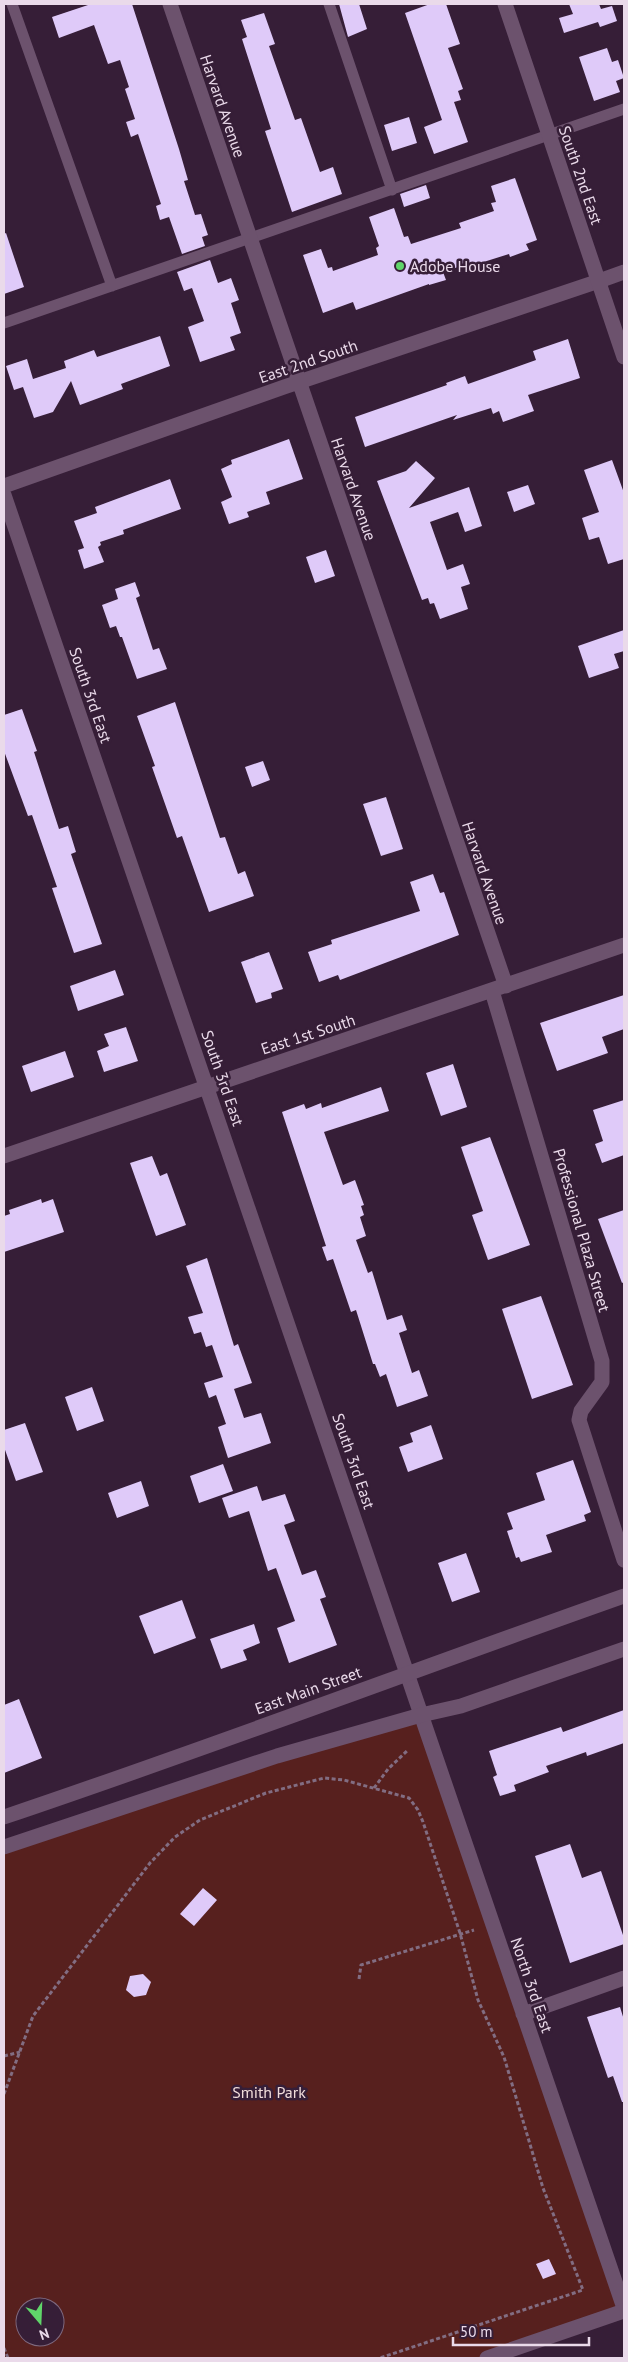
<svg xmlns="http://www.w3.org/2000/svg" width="628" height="2362" viewBox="0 0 628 2362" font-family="'PT Sans',sans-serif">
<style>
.green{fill:#57201e;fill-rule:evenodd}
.building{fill:#dfcaf9}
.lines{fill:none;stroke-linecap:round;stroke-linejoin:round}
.path{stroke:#826d82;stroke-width:3;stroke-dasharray:4 2.5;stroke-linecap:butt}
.lane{stroke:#6c526d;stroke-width:11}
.street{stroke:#6c526d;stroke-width:15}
.secondary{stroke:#6c526d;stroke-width:15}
.poi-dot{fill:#60d56a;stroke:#361e37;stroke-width:2}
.labels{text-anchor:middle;stroke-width:5;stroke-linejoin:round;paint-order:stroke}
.street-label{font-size:16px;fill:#eadaea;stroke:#361e37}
.poi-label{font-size:16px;fill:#eadaea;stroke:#361e37;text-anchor:start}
.park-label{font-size:16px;fill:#f2dddb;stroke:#361e37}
</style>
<rect width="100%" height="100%" fill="#361e37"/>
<path class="green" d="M421 1715 624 2308 486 2358H4V1850ZM25 2307H55V2337H25Z"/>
<path class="building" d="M91 4H132L179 149 188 180 184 181 195 215 201 214 208 235 202 237 205 246 182 254 169 217 160 220 156 206 161 204 138 134 131 137 126 122 135 119 125 89 129 87 120 60 108 64 94 25 59 38 52 17Z
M339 4H359L367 29 348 37Z
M430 4H446L460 44 448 48 463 89 458 91 461 100 454 102 468 142 434 154 424 127 442 120 405 13Z
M569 4H599L601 9 612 6 617 21 600 27 598 22 564 33 559 18 573 14Z
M264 13 275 44 269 46 295 120 301 118 320 172 333 167 342 194 292 212 265 131 271 129 242 39 247 37 241 20Z
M607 48 612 62 618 60 624 78 616 81 620 92 594 101 579 57Z
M409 117 417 143 392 151 384 125Z
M515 178 537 240 526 244 529 250 510 257 509 254 474 265 473 262 443 272 446 280 429 285V284L356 310 353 302 323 313 303 255 321 249 328 268 332 267 333 271 378 255 376 248 379 246 369 217 394 208 404 237 408 236 411 244 461 228 459 223 494 211 491 203 496 202 491 186Z
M426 185 430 198 404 207 400 194Z
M6 233 24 287 4 294V234Z
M210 260 218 283 231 278 239 300 231 303 241 333 230 337 235 350 200 362 188 327 204 321 192 288 184 291 177 272Z
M160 336 170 366 121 384 123 389 80 405 71 381 53 412 34 418 23 387 14 390 6 366 27 359 33 379 66 368 64 361 94 350 97 357Z
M568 339 580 378 528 395 534 411 503 422 499 411 493 414 491 408 453 420 457 415 365 447 355 417 447 385 446 383 465 376 468 384 536 360 533 351Z
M289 439 303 479 266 492 270 504 247 512 249 517 229 524 221 502 232 497 221 469 232 464 231 460Z
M612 460 624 493V559L608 564 599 537 589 540 582 518 599 512 584 470Z
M416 461 435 478 409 508 469 487 482 526 465 532 458 512 430 522 447 570 463 564 470 584 461 587 468 609 440 619 434 603 430 604 428 598 422 600 377 481 406 471Z
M170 479 181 509 123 530 124 534 100 542 101 545 98 547 104 562 84 569 78 550 84 548 74 521 97 513 95 507Z
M528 485 535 504 514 512 507 492Z
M326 550 335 576 315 583 306 557Z
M135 582 140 596 136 598 153 650 159 648 167 669 137 679 122 637H120L116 626 110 628 102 605 118 599 115 589Z
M624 630V651L614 654 619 668 589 678 578 646Z
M175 702 220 838 225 837 238 874 245 871 254 896 209 912 182 836 177 838 152 767 155 766 137 716Z
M22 709 37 751 34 752 59 829 68 826 76 852 71 854 102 944 74 953 52 888 57 887 32 815 28 816 4 751V715Z
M263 761 270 780 252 787 245 767Z
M386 797 403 849 381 856 363 804Z
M433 874 440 893 444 892 459 935 340 980 338 975 319 982 308 952 332 944 331 940 420 911 410 882Z
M269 952 283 989 271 993 272 998 256 1003 241 962Z
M115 970 124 995 78 1011 70 986Z
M624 995V1029L602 1037 608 1053 557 1071 540 1023Z
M126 1027 138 1061 104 1072 97 1051 109 1046 104 1034Z
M65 1051 74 1077 31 1092 22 1066Z
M453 1064 467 1107 441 1116 426 1073Z
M381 1087 389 1111 324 1132 343 1185 355 1180 364 1205 361 1206 364 1215 360 1217 366 1236 356 1240 368 1273 372 1271 387 1320 402 1315 407 1330 399 1333 412 1373 419 1370 428 1396 397 1407 386 1374 380 1377 375 1364H373L356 1310 351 1312 333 1259 327 1261 322 1247 326 1246 282 1112 304 1104 306 1109 321 1103 322 1108Z
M624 1100V1155L602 1163 595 1144 603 1141 593 1110Z
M490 1137 530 1245 488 1260 472 1215 483 1211 461 1147Z
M152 1156 160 1176 167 1173 186 1225 156 1236 130 1163Z
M41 1199 42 1203 53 1199 64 1232 4 1252V1216L10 1214 9 1210Z
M624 1210V1282L622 1283 598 1219Z
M207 1258 234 1346 238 1344 252 1383 234 1389 244 1418 261 1413 271 1443 228 1458 218 1427 226 1424 216 1395 209 1398 204 1383 223 1377 212 1345 206 1347 201 1332 194 1334 188 1317 203 1313 186 1266Z
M541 1296 573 1385 532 1399 502 1309Z
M92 1387 104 1421 77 1431 65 1397Z
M25 1423 43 1472 16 1481 4 1447V1430Z
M431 1425 443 1459 408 1472 399 1447 413 1442 410 1433Z
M573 1460 591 1512 584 1515 586 1521 546 1535 552 1552 521 1562 519 1557 516 1558 507 1531 513 1529 507 1513 545 1500 536 1473Z
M223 1464 233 1491 199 1503 190 1476Z
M141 1481 149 1506 117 1518 108 1493Z
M257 1486 262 1501 285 1494 295 1521 284 1525 302 1575 316 1570 326 1597 320 1599 337 1645 289 1663 277 1628 295 1621 276 1568 268 1571 249 1511 229 1518 222 1498Z
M466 1553 480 1592 452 1602 438 1563Z
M182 1600 196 1638 154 1654 139 1616Z
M254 1624 260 1643 243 1650 247 1660 221 1669 210 1639Z
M19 1699 42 1758 4 1773V1705Z
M624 1710V1743L587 1756 586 1752 546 1766 549 1772 514 1785 516 1791 500 1796 493 1777 497 1775 489 1751 561 1727 563 1732Z
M570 1844 582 1878 601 1871 624 1938V1944L570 1963 535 1856Z
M203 1888 217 1900 194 1926 180 1914Z
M143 1974 151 1982 146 1995 134 1997 126 1990 130 1976Z
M620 2007 624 2020V2102H622L613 2076 608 2078 587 2017Z
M549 2259 556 2274 543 2279 536 2264Z"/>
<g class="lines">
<path class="path" d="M374 1788 388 1769 407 1751
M359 1979 361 1965 474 1930
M4 2056 20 2052
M4 2094 33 2016 150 1863 175 1837 200 1820 266 1793 324 1778 344 1780 409 1798 418 1810 423 1822 460 1933 478 2000 504 2057 543 2188 583 2290 380 2358
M4 2348 8 2358"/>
<path class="lane" d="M12 4 112 286
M329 4 392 190
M4 323 624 109"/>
<path class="street" d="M170 4 506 986
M4 486 284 387 599 281
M4 495 624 2308
M492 991 602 1361V1382L581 1411 579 1420 624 1560
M4 1156 624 945
M523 2014 624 1978"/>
<path class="secondary" d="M505 4 624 357
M599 281 624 272
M4 1817C212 1747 417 1669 624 1596
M4 1847 277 1756 421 1715 461 1706 624 1649
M487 2358 624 2311"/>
</g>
<circle class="poi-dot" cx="400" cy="266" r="5"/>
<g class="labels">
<g class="street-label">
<text transform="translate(223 106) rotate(71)" y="6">Harvard Avenue</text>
<text transform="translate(581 175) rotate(71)" y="6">South 2nd East</text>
<text transform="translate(308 361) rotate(-19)" y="6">East 2nd South</text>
<text transform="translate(354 489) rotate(71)" y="6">Harvard Avenue</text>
<text transform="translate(91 695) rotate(71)" y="6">South 3rd East</text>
<text transform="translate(485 873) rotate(71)" y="6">Harvard Avenue</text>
<text transform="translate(308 1034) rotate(-18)" y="6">East 1st South</text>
<text transform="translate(223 1078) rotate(71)" y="6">South 3rd East</text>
<text transform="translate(582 1230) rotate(74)" y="6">Professional Plaza Street</text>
<text transform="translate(354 1461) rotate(71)" y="6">South 3rd East</text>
<text transform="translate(308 1690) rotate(-20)" y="6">East Main Street</text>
<text transform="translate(532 1985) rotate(71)" y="6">North 3rd East</text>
</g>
<g class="poi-label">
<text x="410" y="272">Adobe House</text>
</g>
<g class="park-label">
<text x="269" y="2098">Smith Park</text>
</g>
</g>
<rect width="628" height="2362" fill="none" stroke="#eadaea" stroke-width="10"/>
<g transform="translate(40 2322) rotate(161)"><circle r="24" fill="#361e37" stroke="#7e697f"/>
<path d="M0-4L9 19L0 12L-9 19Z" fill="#60d56a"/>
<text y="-8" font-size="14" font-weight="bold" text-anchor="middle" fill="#eadaea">N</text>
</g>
<path d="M453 2337v8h136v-8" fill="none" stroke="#eadaea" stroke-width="2.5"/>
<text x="460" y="2337" font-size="15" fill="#eadaea" stroke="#361e37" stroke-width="4" paint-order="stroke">50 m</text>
</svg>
